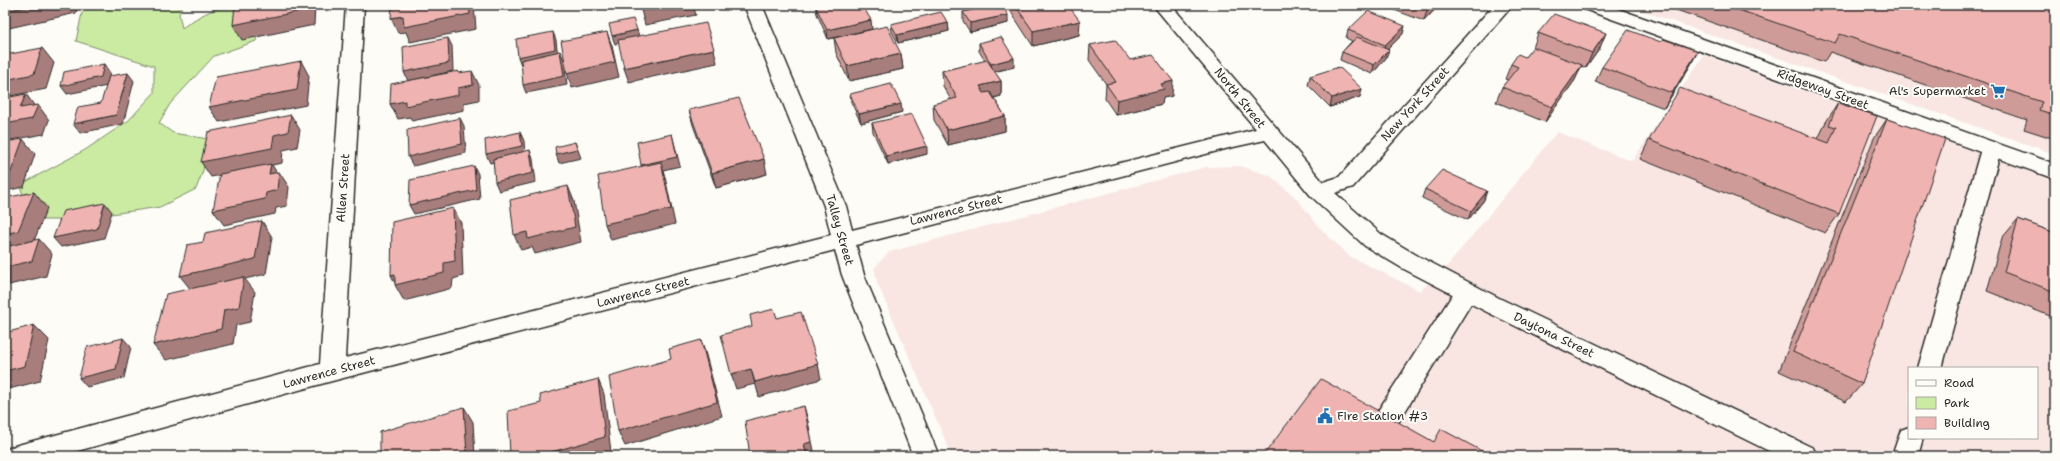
<svg xmlns="http://www.w3.org/2000/svg" width="2060" height="461" viewBox="0 0 2060 461" font-family="'Shantell Sans',sans-serif">
<style>
.built{fill:#f9e6e2;fill-rule:evenodd}
.green{fill:#cbeba3;stroke:#7b8b67}
.lines{fill:none;stroke-linecap:round;stroke-linejoin:round}
.service-casing{stroke:#2b2b2b;stroke-width:3}
.minor-casing{stroke:#2b2b2b;stroke-width:3}
.service{fill:#fdfcf7;fill-rule:evenodd}
.minor{fill:#fdfcf7;fill-rule:evenodd}
.wall{fill:#ce9b98;stroke:#2b2b2b}
.shaded-wall{fill:#a77e7c;stroke:#2b2b2b}
.building{fill:#efb4b1;stroke:#2b2b2b}
.labels{text-anchor:middle;stroke-width:4;stroke-linejoin:round;paint-order:stroke}
.street-label{font-size:12px;fill:#2b2b2b;stroke:#fdfcf7}
.poi-label{font-size:12px;fill:#2b2b2b;stroke:#fdfcf7;text-anchor:end}
</style>
<rect width="100%" height="100%" fill="#fdfcf7"/>
<filter id="ink" filterUnits="userSpaceOnUse"><feTurbulence type="fractalNoise" baseFrequency=".025" numOctaves="2"/><feDisplacementMap in="SourceGraphic" scale="8" xChannelSelector="R" yChannelSelector="G"/><feConvolveMatrix kernelMatrix="1 2 1 2 8 2 1 2 1" color-interpolation-filters="sRGB"/></filter>
<g filter="url(#ink)">
<path class="built" d="M1625 5H2055V154Z
M1704 55 2055 180V456H952L877 282 874 268 889 252 1206 167 1240 166 1271 176 1297 199 1320 228 1349 256 1420 291 1449 264 1557 132 1632 161ZM1909 368H2037V438H1909Z"/>
<path class="green" d="M89 5H183L179 14 182 28C210 8 225 3 260 7L256 41 214 56 170 104 159 123 173 133 208 139 203 171 196 189 160 207 69 220H30L20 185 85 150 128 121 154 93V66L76 41 82 13Z"/>
<g class="lines">
<g class="service-casing">
<path id="service" d="M1991 142 1998 144 2001 149 1942 368H1918L1981 149 1984 144Z
M1466 283 1474 286 1478 292 1387 441 1378 444 1369 441 1365 433 1369 425 1458 286Z
M1909 427V438H1923L1918 456H1892L1901 430Z"/>
</g>
<g class="minor-casing">
<path id="minor" d="M346 5H364L345 358 831 235 824 206 744 5H762L846 206 852 230 1256 129 1153 5H1171L1323 182 1339 177 1494 5H1513L1353 187 1335 193 1381 234 1418 256 1501 299 1813 448 1817 456H1779L1485 311 1402 268 1365 246 1311 196 1265 140 1229 148 856 245 864 275 939 456H913L842 275 835 250 332 381 59 456H5L9 448 18 445 320 364Z
M1581 5H1607L2055 164V179L1584 9Z"/>
</g>
<use href="#service" class="service"/>
<use href="#minor" class="minor"/>
</g>
<path class="wall" d="M815 5 872 29 828 39 817 14Z
M986 5H1068L1079 35 1033 46 1009 9V8L1004 9 1008 23 970 32 963 21V12L987 7Z
M1390 5H1439L1424 21 1389 8Z
M1662 5H2055V139L2024 129 2027 120 1830 52 1824 62Z
M948 23 949 31 898 43 892 32 891 24Z
M1348 30 1403 34 1387 49 1386 58 1372 74 1340 60 1342 52 1352 41 1346 38Z
M1538 33 1600 48 1586 68 1581 66 1575 80 1545 122 1496 102 1502 87 1508 80 1505 79 1511 64 1525 57 1533 48Z
M834 38 901 54 903 69 849 81 836 53Z
M1661 42 1698 51 1690 66 1664 108 1595 82 1602 67Z
M979 43 1014 67 994 72 1001 81V96L994 98 1005 116V131L948 145 934 120 933 104 951 100 943 86 942 71 985 61 979 51Z
M1090 45 1130 60 1172 96 1163 98 1162 104 1116 115 1105 99 1106 84 1089 60Z
M1310 76 1362 89 1360 97 1330 107 1308 85Z
M850 94 902 112 861 123 851 102Z
M1838 103 1839 214 1825 233 1640 159 1649 140 1818 139 1826 122Z
M689 110 767 174 716 188 693 125Z
M1887 119 1862 384 1846 402 1779 371 1874 138Z
M872 123 927 154 888 164 873 132Z
M1425 189 1484 200 1468 220 1422 198Z
M2018 219 2055 233V318L1987 291 2002 238Z"/>
<path class="shaded-wall" d="M35 5H78L76 13 9 28 6 24H5V11Z
M307 5H315L314 25 242 40 233 25Z
M469 5H474L476 29 410 42 406 32 398 33 391 18Z
M667 5H693L696 15 645 25 641 10Z
M882 5H894L882 7Z
M991 5H1009V8L991 12Z
M1430 5H1439L1424 21 1428 7Z
M1008 15V23L970 32V23Z
M871 20 872 29 828 39 827 30Z
M1080 21 1079 35 1033 46V31Z
M948 23 949 31 898 43 897 35Z
M1405 26 1403 34 1383 54 1385 45Z
M637 30 640 39 615 44 612 36Z
M553 32 556 40 558 57 521 65 518 57Z
M607 32 612 46 619 77 572 88 567 73Z
M1606 33 1600 48 1586 68 1592 53Z
M448 38 452 46 453 71 408 81 404 72Z
M42 48 54 63 46 89 5 97V80Z
M714 49 717 63 629 82 624 68Z
M1389 50 1386 58 1372 74 1374 65Z
M560 51 564 60 567 85 526 93 523 85Z
M1698 51 1690 66 1664 108 1672 93Z
M901 54 903 69 849 81 847 66Z
M1014 58V67L992 72 991 64Z
M301 61 309 76 306 105 219 122 209 107Z
M104 64 110 73 107 86 67 94 61 86Z
M1582 65 1575 80 1545 122 1552 107Z
M458 71 465 87 472 71 479 85V100L464 103V110L412 121 410 117 398 119 390 104 458 73Z
M128 73 134 81 123 124 80 133 73 124 116 115Z
M1001 81V96L981 101 980 86Z
M1173 81 1172 96 1163 98 1162 104 1116 115 1117 100 1161 84Z
M1362 89 1360 97 1330 107 1332 98Z
M26 94 36 108 38 105 49 120 44 134 5 141V124L20 108Z
M901 104 902 112 861 123 859 114Z
M291 115 300 130 297 147 283 150 282 163 272 165 279 176V172L289 187 287 206 276 208 275 214 224 225 213 210 269 174 271 165 211 177 201 162Z
M1005 116V131L948 145 947 130Z
M460 118 464 126 466 153 413 166 408 157Z
M520 132 524 141 525 155 490 163 486 154Z
M672 134 680 166 663 170 665 177 675 224 611 240 605 224 644 174 641 165Z
M23 139 35 154 24 187 5 191V173Z
M575 142 581 158 559 163 556 154Z
M927 146V154L888 164 886 156Z
M530 150 533 159 536 182 499 191 495 182Z
M764 159 767 174 716 188 712 173Z
M474 166 478 174 480 199 414 214 409 205Z
M568 186 574 201 581 242 535 254 532 247 521 250 514 235Z
M1487 191 1484 200 1468 220 1471 211Z
M34 192 47 208 32 246 5 252V234Z
M105 203 112 212 104 238 61 247 53 238Z
M453 208 461 223 463 276 453 279 452 288 404 301 395 285H396L391 275 444 263Z
M262 221 272 237 266 274 245 279 255 292 250 322 236 325 233 344 166 360 153 345 192 291 180 276Z
M39 239 52 254 46 276 5 286V267Z
M34 325 49 340 40 381 5 390V371Z
M123 338 131 347 124 378 87 387 79 378Z
M701 340 706 355 722 416 625 446 618 431Z
M818 364 821 379 759 397 755 382Z
M751 369 755 384 736 389 731 374Z
M598 379 604 394 611 452 596 456H537Z
M804 406 808 421 815 456H807L804 444Z
M464 407 473 422 475 456H464Z"/>
<path class="building" d="M5 5H35L5 11Z
M235 5H307L306 10 233 25Z
M392 5H469L470 14 404 27 403 16 391 18Z
M639 5H667L641 10Z
M815 5H862L871 20 827 30Z
M996 5H1002L1008 15 970 23 963 12Z
M1015 5H1068L1080 21 1033 31Z
M1724 5H2055V115L2039 110 2042 102 1840 34 1835 43Z
M1368 11 1405 26 1385 45 1348 30Z
M941 12 948 23 897 35 891 24Z
M1554 14 1606 33 1592 53 1538 33Z
M633 19 637 30 612 36 609 24Z
M706 23 714 49 624 68 618 40Z
M887 26 901 54 847 66 834 38Z
M1628 30 1661 42 1663 39 1698 51 1672 93 1602 67Z
M553 32 555 49 518 57 516 39Z
M607 32 615 62 567 73 561 41Z
M1001 37 1014 58 991 64 979 43Z
M1357 37 1389 50 1374 65 1342 52Z
M448 38 449 63 404 72 403 47Z
M1115 40 1130 60 1153 55 1173 81 1161 84 1164 89 1117 100 1106 84 1116 82 1090 45Z
M1533 47 1582 65 1552 107 1502 87 1518 67 1511 64 1518 54 1525 57Z
M42 48 34 74 5 80V55Z
M560 51 564 76 523 85 521 60Z
M987 60 1001 81 980 86 984 93 990 92 1005 116 947 130 933 104 957 98 942 71Z
M301 61 297 90 209 107 216 77Z
M104 64 101 77 61 86 64 72Z
M1339 67 1362 89 1332 98 1310 76Z
M458 71V73L472 71 473 85 458 88V95L405 106V101L390 104 391 84Z
M128 73 116 115 73 124 78 107 101 103 109 76Z
M891 84 901 104 859 114 850 94Z
M1680 88 1829 143 1836 127 1829 125 1838 103 1877 116 1839 214 1649 140Z
M26 94 20 108 38 105 32 119 5 124V98Z
M739 98 764 159 712 173 689 110Z
M912 114 927 146 886 156 872 123Z
M291 115 288 132 274 135 272 148 201 162 208 132Z
M460 118 462 144 408 157 407 130Z
M1887 119 1945 139 1862 384 1793 352Z
M520 132 522 146 486 154 485 140Z
M672 134 677 157 641 165 637 142Z
M23 139 11 172 5 173V142Z
M575 142 577 149 556 154 555 147Z
M530 150 533 173 495 182 493 159Z
M661 162 671 209 605 224 598 176Z
M271 164 269 174 279 172 277 190 266 193 265 199 213 210 220 174Z
M474 166 476 190 409 205 410 180Z
M1442 170 1487 191 1471 211 1425 189Z
M568 186 575 227 528 239 527 232 514 235 510 200Z
M34 192 18 231 5 234V198Z
M105 203 97 229 53 238 63 211Z
M453 208 455 261 444 263V273L395 285V274L391 275 392 222Z
M2018 219 2055 233V292L2004 272Z
M262 221 255 259 180 276 187 245 203 242 205 233Z
M39 239 32 261 5 267V247Z
M244 277 239 307 224 310 221 329 153 345 166 294Z
M774 309 777 318 801 312 818 364 755 382 751 369 731 374 721 335 752 326 750 315Z
M34 325 25 366 5 371V333Z
M123 338 116 369 79 378 87 347Z
M701 340 717 402 618 431 609 377 671 359 669 349Z
M598 379 605 437 537 456H510L508 411 541 403 540 395Z
M1321 379 1434 442 1441 429 1491 456H1263Z
M804 406 811 442 804 444 807 456H750L745 421Z
M464 407 467 455 464 456H380V432Z
M351 454V456H344Z"/>
</g>
<defs>
<g id="supermarket-bare" transform="scale(1.2)"><path d="M-6-5.5h2.5l.6 2H6L4.5 2H-2.5L-4.4-4H-6ZM-1.5 3.2a1.3 1.3 0 1 0 .1 0ZM3 3.2a1.3 1.3 0 1 0 .1 0Z" fill="#1f6fb2" stroke="#fdfcf7" stroke-width="2.5" paint-order="stroke"/></g>
<g id="civic-bare" transform="scale(1.2)"><path d="M-.6-6.5H3V-4.5H.6V-3L4-1V1h2V6H-6V1h2V-1L-.6-3ZM-1.2 2.5V6h2.4V2.5Z" fill="#1f6fb2" stroke="#fdfcf7" stroke-width="2.5" paint-order="stroke"/></g>
</defs>
<g fill-rule="evenodd">
<use href="#supermarket-bare" x="1998" y="91"/>
<use href="#civic-bare" x="1325" y="416"/>
</g>
<g class="labels">
<g class="street-label">
<text transform="translate(1823 89) rotate(20)" y="4">Ridgeway Street</text>
<text transform="translate(1240 98) rotate(51)" y="4">North Street</text>
<text transform="translate(1415 104) rotate(-48)" y="4">New York Street</text>
<text transform="translate(343 188) rotate(-86)" y="4">Allen Street</text>
<text transform="translate(956 210) rotate(-14)" y="4">Lawrence Street</text>
<text transform="translate(840 230) rotate(74)" y="4">Talley Street</text>
<text transform="translate(643 292) rotate(-14)" y="4">Lawrence Street</text>
<text transform="translate(1554 335) rotate(26)" y="4">Daytona Street</text>
<text transform="translate(329 372) rotate(-15)" y="4">Lawrence Street</text>
</g>
<g class="poi-label">
<text x="1986" y="95">Al's Supermarket</text>
<text x="1337" y="420" text-anchor="start">Fire Station #3</text>
</g>
</g>
<rect width="2060" height="461" fill="none" stroke="#fdfcf7" stroke-width="20"/>
<rect x="10" y="10" width="2040" height="441" fill="none" stroke="#2b2b2b" stroke-width="1.5" filter="url(#ink)"/>
<rect x="1908" y="367" width="130" height="72" fill="#fdfcf7" stroke="#a9a8a5"/>
<rect x="1916" y="380" width="20" height="6" fill="#fdfcf7" stroke="#a9a8a5"/>
<text x="1944" y="387" font-size="12" fill="#2b2b2b">Road</text>
<rect x="1916" y="397" width="20" height="12" fill="#cbeba3" stroke="#a9a8a5"/>
<text x="1944" y="407" font-size="12" fill="#2b2b2b">Park</text>
<rect x="1916" y="417" width="20" height="12" fill="#efb4b1" stroke="#a9a8a5"/>
<text x="1944" y="427" font-size="12" fill="#2b2b2b">Building</text>
</svg>
